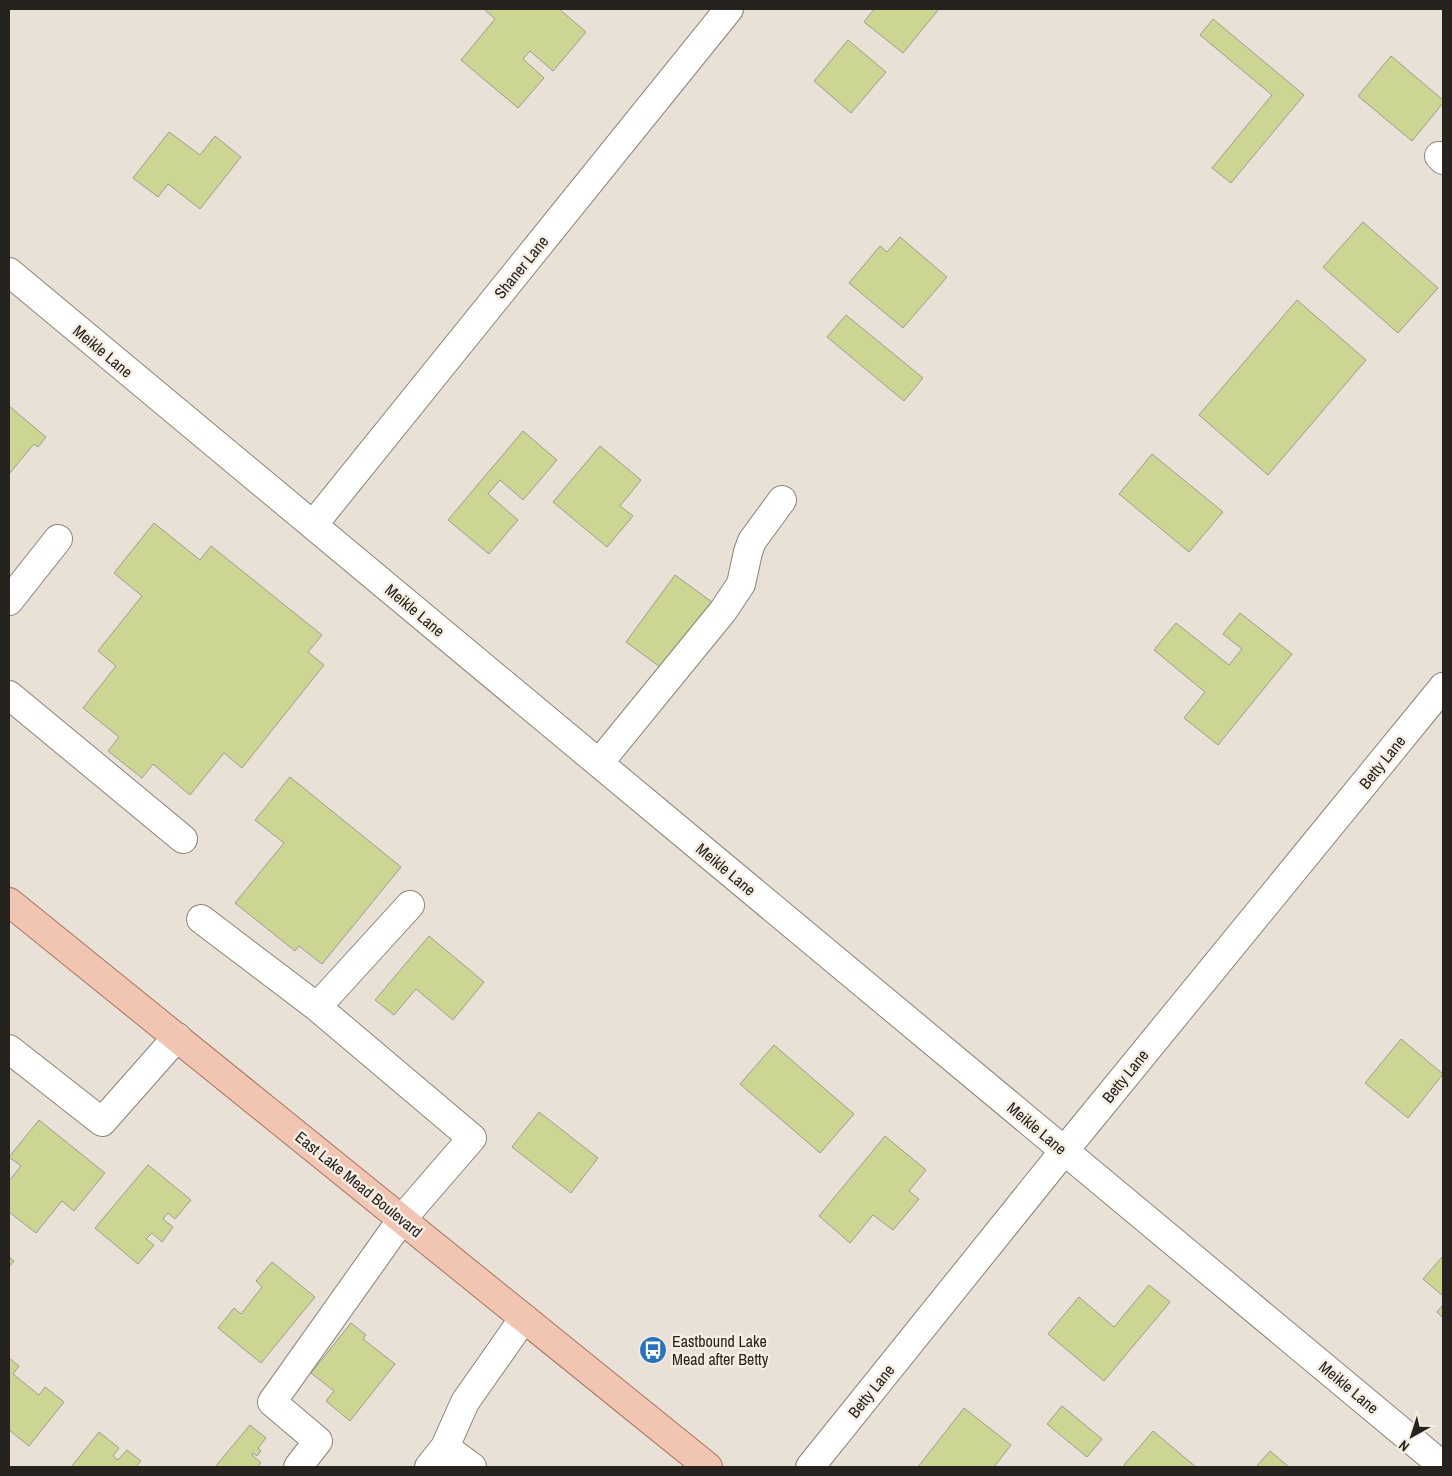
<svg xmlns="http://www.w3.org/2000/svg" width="1452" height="1476" viewBox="0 0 1452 1476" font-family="'Archivo Narrow',sans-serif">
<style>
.building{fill:#ccd591;stroke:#9b9e91}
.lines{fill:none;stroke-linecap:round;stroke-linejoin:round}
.minor-casing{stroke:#8a8378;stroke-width:30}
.major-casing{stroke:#a4745d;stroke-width:30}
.minor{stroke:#fff;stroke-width:28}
.major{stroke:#f1c5b2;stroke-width:28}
.labels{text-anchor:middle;stroke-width:5;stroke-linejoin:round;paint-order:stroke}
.street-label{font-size:16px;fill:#26231f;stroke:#f6eee2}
.poi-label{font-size:16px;fill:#26231f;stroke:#f6eee2;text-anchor:start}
</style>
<rect width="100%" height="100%" fill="#e9e1d5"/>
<path class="building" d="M486 9H559L586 32 553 71 530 51 523 59 544 78 518 108 461 60 495 19 485 10Z
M874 9H939L903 53 864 22Z
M1213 19 1304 95 1231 183 1212 168 1272 95 1200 35Z
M848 40 886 72 851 113 814 81Z
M1391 56 1443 100V103L1412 141 1358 96Z
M169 132 200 155 215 136 241 157 200 209 168 184 158 197 133 178Z
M1363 222 1438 288 1398 333 1323 267Z
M900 237 947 277 903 328 849 283 880 246 887 252Z
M1297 300 1366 360 1268 475 1199 415Z
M846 315 923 378 904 401 827 337Z
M9 406 46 437 38 447 34 444 9 474Z
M523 431 557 460 523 500 500 480 488 494 518 520 489 554 448 520Z
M600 446 641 480 620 506 633 516 607 547 553 502Z
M1152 454 1223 512 1189 552 1119 494Z
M154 523 200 560 211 546 322 635 308 652 324 665 242 768 224 753 190 795 153 764 142 778 108 751 119 737 83 708 116 666 98 651 142 596 114 573Z
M675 575 716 605 667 672 626 642Z
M1240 613 1292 654 1218 745 1184 718 1205 692 1154 650 1176 623 1229 665 1242 649 1223 634Z
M290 777 401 867 322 964 299 946 295 951 235 903 284 843 255 820Z
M429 936 484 982 453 1020 416 989 394 1015 375 1000Z
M1401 1039 1443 1074 1408 1118 1365 1083Z
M774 1045 854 1114 820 1153 740 1084Z
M539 1112 598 1158 571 1193 512 1147Z
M39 1120 105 1173 74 1211 62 1201 36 1233 9 1212V1181L21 1166 9 1157Z
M885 1136 926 1170 909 1191 919 1199 893 1230 873 1215 850 1243 819 1216Z
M148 1165 191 1200 175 1219 168 1213 163 1219 173 1227 162 1242 152 1233 146 1239 154 1245 138 1264 95 1228Z
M1443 1256V1296L1423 1279Z
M9 1257 14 1261 9 1267Z
M272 1262 315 1297 261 1363 218 1328 234 1308 241 1314 262 1287 256 1281Z
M1149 1285 1170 1302 1104 1381 1048 1334 1079 1297 1114 1327Z
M1443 1305V1318L1437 1312Z
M351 1323 366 1335 363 1339 395 1364 350 1421 326 1401 334 1391 311 1373Z
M9 1358 19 1366 13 1374 39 1395 45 1387 64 1402 29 1446 9 1430Z
M1062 1406 1102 1439 1087 1457 1047 1424Z
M964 1408 1011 1445 994 1467H918Z
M250 1425 266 1438 258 1448 261 1451 257 1456 253 1453 252 1455 261 1463 257 1467H215Z
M1153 1431 1196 1467H1126L1124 1465Z
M99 1432 119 1448 113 1456 118 1460 127 1450 141 1461 136 1467H71Z
M1270 1451 1289 1467H1256Z"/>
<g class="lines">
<g class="minor-casing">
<path id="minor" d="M1439 156 1443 160
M9 272 1443 1466
M313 525 729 9
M9 601 58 539
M9 695 183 839
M599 763 723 611 741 584 748 552 752 541 782 500
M201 919 317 1007 472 1138 402 1219 272 1402 318 1441 298 1467
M317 1007 410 905
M9 1049 102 1122 177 1037
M445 1447 472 1467
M429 1467 445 1447 465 1402 524 1318
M810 1467 1064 1151 1443 687"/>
</g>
<g class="major-casing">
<path id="major" d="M9 902 708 1467"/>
</g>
<use href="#minor" class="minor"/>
<use href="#major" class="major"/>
</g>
<defs>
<g id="bus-disc" transform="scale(1.4375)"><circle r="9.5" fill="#2773c3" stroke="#f6eee2"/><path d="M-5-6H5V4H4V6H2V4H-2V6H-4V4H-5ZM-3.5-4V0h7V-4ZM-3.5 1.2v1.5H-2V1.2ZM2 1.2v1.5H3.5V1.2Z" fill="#fff"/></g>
</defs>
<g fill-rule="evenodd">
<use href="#bus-disc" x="653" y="1350"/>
</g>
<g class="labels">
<g class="street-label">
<text transform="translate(521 267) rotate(-51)" y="6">Shaner Lane</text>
<text transform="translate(103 351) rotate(40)" y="6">Meikle Lane</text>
<text transform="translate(415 610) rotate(40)" y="6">Meikle Lane</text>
<text transform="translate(1382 762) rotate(-51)" y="6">Betty Lane</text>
<text transform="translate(726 869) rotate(40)" y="6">Meikle Lane</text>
<text transform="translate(1125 1076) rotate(-51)" y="6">Betty Lane</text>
<text transform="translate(1037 1128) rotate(40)" y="6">Meikle Lane</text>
<text transform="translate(359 1184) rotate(39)" y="6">East Lake Mead Boulevard</text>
<text transform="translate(1349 1387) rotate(40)" y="6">Meikle Lane</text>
<text transform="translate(871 1391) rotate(-51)" y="6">Betty Lane</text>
</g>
<g class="poi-label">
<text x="672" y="1347">Eastbound Lake<tspan x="672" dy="18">Mead after Betty</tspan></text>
</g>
</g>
<rect width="1452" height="1476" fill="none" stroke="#26231f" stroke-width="20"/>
<g transform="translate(1412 1436) rotate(219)" stroke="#f6eee2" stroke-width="4" paint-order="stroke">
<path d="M0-4L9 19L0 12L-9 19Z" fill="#26231f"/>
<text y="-8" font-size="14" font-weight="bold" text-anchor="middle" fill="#26231f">N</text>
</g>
</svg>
